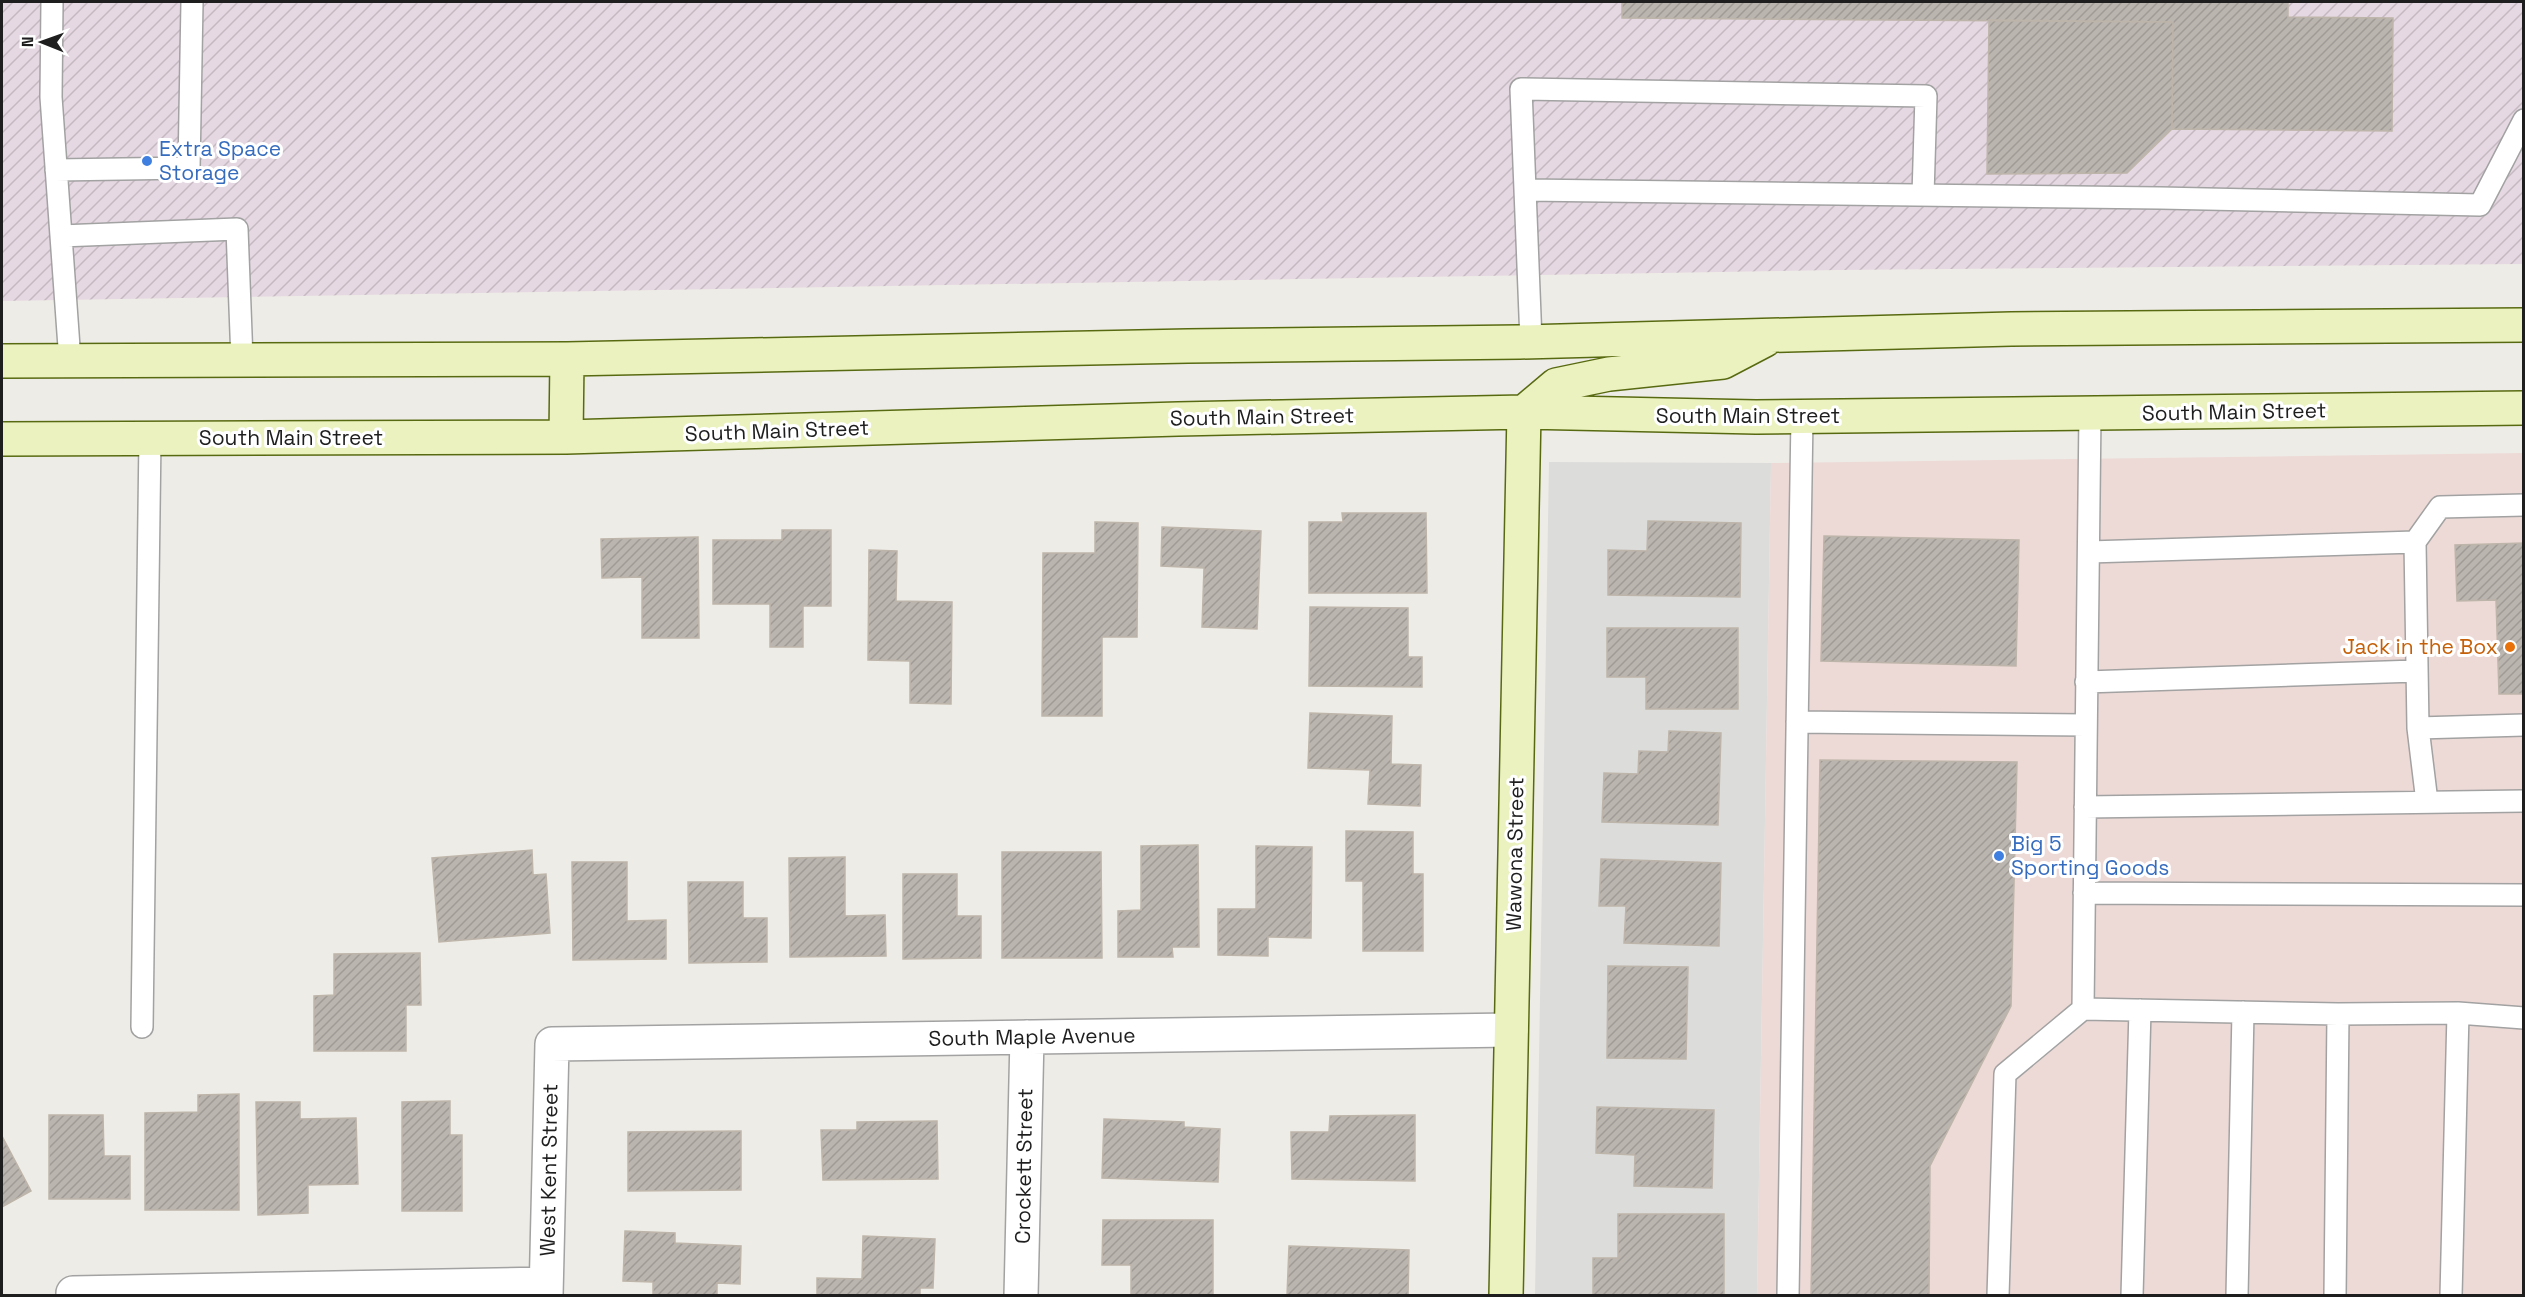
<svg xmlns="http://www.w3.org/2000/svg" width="2525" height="1297" viewBox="0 0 2525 1297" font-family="'Space Grotesk',sans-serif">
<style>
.residential{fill:#dcdcdb}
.commercial{fill:#eddad7}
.industrial{fill:url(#industrial-furrows)}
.building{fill:url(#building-hatch);stroke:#beb5aa;stroke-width:1.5}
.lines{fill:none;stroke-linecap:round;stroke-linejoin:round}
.lane-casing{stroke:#a2a2a2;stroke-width:24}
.street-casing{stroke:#a2a2a2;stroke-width:36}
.secondary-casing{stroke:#586a11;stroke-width:36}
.lane{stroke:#fff;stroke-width:21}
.street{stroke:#fff;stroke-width:33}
.secondary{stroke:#ebf2bf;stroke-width:33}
.shop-dot{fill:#3f7fe0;stroke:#fff;stroke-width:2}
.food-dot{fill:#e8710a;stroke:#fff;stroke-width:2}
.labels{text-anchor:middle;stroke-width:6;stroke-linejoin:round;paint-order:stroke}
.shop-label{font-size:21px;fill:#366cbe;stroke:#fff;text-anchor:start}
.street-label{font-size:21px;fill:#1e1e1e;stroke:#fff}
.food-label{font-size:21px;fill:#c56008;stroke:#fff;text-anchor:end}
</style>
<defs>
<pattern id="industrial-furrows" width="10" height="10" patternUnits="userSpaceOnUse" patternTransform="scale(1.5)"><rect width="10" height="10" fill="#e6d8e2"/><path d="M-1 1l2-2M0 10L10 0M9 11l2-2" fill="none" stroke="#c5b9c1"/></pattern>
<pattern id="building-hatch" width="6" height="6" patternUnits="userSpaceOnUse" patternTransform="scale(1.5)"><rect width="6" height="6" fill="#bbb5af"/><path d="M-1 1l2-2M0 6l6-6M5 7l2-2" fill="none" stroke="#a09b96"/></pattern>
</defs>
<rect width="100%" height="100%" fill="#eeece6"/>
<path class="residential" d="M1549 462 1771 463 1757 1295 1535 1296Z"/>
<path class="commercial" d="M2523 453V1295L1757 1296 1771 463Z"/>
<path class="industrial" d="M2 2H2523V264L1838 270 2 301Z"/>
<path class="building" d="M1622 2H2288V17L2393 18 2392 131 2172 129 2173 22 1622 18Z
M1989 20 2173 22 2172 129 2127 173 1987 174Z
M1342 513H1426L1427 593H1309V522H1343Z
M1648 521 1741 523 1740 597 1608 595V550L1647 551Z
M1095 522 1138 523 1137 637H1102V716H1042L1043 553H1095Z
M1162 527 1261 531 1257 629 1202 627 1204 568 1161 566Z
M782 530H831V606H803V647H770V604H713V540H782Z
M1824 536 2019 540 2016 666 1821 661Z
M698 537 699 638H642V577L602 578 601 539Z
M2524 543V694H2499L2496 600 2457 601 2455 545Z
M869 550 897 551 896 601 952 602 951 704 910 703V661L868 660Z
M1310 607 1408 608V657H1422V687L1309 686Z
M1607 628H1738V709H1646V677H1607Z
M1310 713 1392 716 1391 764 1421 765 1420 806 1368 804 1370 770 1308 768Z
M1669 731 1721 733 1718 825 1602 822 1604 773 1638 774 1639 751 1668 752Z
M1820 760 2017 762 2011 1006 1930 1166 1929 1296H1811Z
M1346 831 1413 832V874H1423V951H1363V881H1346Z
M1198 845 1199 947H1172L1173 957H1118V911L1141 910V846Z
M1256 846 1312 847 1311 938 1268 937V956L1218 955V909H1256Z
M532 850 533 875 546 874 550 933 439 942 432 858Z
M1002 852H1101L1102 958H1002Z
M845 857V916L885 915 886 956 790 957 789 858Z
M1601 859 1721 863 1719 946 1624 943 1626 906H1599Z
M572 862H627V921L666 920V959L573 960Z
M903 874H957V916H981V958L903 959Z
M688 882H743V918H767V962L689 963Z
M420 953 421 1005H406V1051H314V996L334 995V954Z
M1608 966 1688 967 1686 1059 1607 1058Z
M239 1094V1210H145V1113L198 1112V1095Z
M450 1101V1135H462V1211H402V1102Z
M256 1102H300V1119L356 1118 358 1184 308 1185V1213L258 1215Z
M1597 1107 1714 1110 1712 1188 1634 1186 1635 1155 1596 1153Z
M49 1115H103L104 1156H130V1199H49Z
M1415 1115V1181L1292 1179 1291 1132H1329L1330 1116Z
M1104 1119 1184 1122V1127L1220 1129 1218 1182 1102 1178Z
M937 1121 938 1179 823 1180 821 1130H857V1122Z
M741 1131V1190L628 1191V1132Z
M2 1136 31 1191 2 1207Z
M1618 1214H1724V1296H1593V1258H1618Z
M1103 1220H1213V1296H1131V1265H1102Z
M625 1231 675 1233V1243L741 1246 740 1284 717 1283V1296H653V1282L623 1281Z
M863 1236 935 1239 933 1288H920V1296H817V1278L862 1279Z
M1289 1246 1409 1250 1408 1296H1287Z"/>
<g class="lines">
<g class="lane-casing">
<path id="lane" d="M52 2 51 97 70 361
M56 170 189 168 192 2
M1526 190 2160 198 2480 205 2524 120
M61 236 237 229 242 360
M1531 341 1521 89 1926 96 1923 195
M2415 542 2440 507 2524 505
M2089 552 2415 542 2418 728 2427 802
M2086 682 2416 671
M1797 722 2086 725
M2418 728 2524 725
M2085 807 2524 801
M2084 893 2524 895
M2083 1009 2338 1014 2458 1013 2524 1018
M142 1027 150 438
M1788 1296 1802 417
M1998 1296 2005 1074 2083 1009 2090 413
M2132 1296 2140 1010
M2237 1296 2243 1012
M2335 1296 2338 1014
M2451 1296 2458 1013"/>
</g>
<g class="street-casing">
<path id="street" d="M73 1296V1293L546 1284
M546 1296 552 1044 1511 1030
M1021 1296 1027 1037"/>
</g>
<g class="secondary-casing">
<path id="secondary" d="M2 361 567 359 1188 346 1520 342 2011 329 2524 325
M566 437 567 359
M2 439 566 437 1178 419 1524 412 1756 417 2524 408
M1506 1296 1524 412 1556 385 1609 374 1723 362 1765 340"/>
</g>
<use href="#lane" class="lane"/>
<use href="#street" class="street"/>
<use href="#secondary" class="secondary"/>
</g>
<g class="shop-dot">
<circle cx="147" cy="161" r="6"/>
<circle cx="1999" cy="856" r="6"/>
</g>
<circle class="food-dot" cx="2510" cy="647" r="6"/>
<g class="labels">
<g class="shop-label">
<text x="159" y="156">Extra Space<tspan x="159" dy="24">Storage</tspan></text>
<text x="2011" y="851">Big 5<tspan x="2011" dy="24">Sporting Goods</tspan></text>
</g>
<g class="street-label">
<text transform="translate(2234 412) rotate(-1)" y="7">South Main Street</text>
<text x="1748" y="423">South Main Street</text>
<text transform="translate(1262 417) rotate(-1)" y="7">South Main Street</text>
<text transform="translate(777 431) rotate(-2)" y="7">South Main Street</text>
<text x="291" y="445">South Main Street</text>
<text transform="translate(1515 854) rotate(-89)" y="7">Wawona Street</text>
<text transform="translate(1032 1037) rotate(-1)" y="7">South Maple Avenue</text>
<text transform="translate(1024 1166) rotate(-89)" y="7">Crockett Street</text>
<text transform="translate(549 1170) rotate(-89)" y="7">West Kent Street</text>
</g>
<g class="food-label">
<text x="2498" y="654">Jack in the Box</text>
</g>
</g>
<rect width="2525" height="1297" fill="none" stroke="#1e1e1e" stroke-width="6"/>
<g transform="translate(42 42) rotate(271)" stroke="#ffffff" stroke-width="4.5" paint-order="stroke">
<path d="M0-4.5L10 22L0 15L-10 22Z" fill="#1e1e1e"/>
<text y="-9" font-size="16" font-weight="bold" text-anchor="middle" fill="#1e1e1e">N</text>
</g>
</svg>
